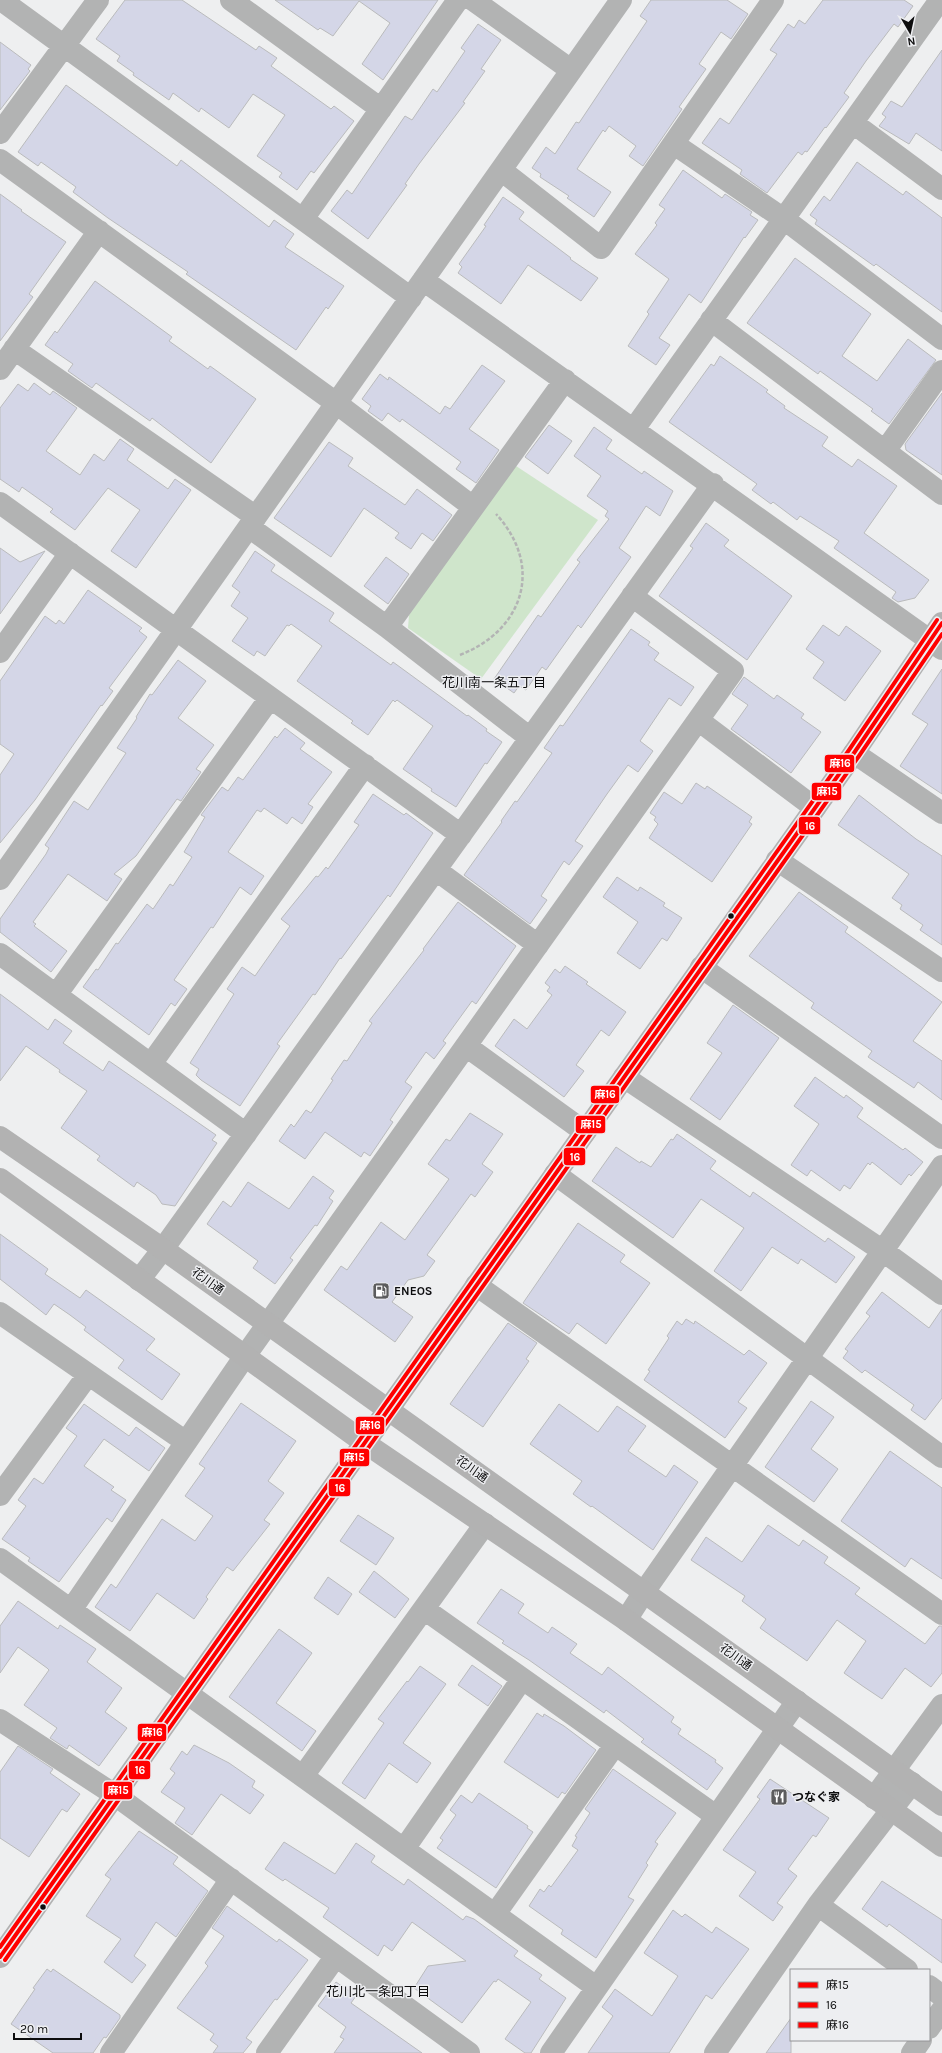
<svg xmlns="http://www.w3.org/2000/svg" width="942" height="2053" viewBox="0 0 942 2053" font-family="Karla,'Noto Sans JP',sans-serif">
<style>
.green{fill:#cfe5cb}
.building{fill:#d4d6e7;stroke:#babbbc}
.lines{fill:none;stroke-linecap:round;stroke-linejoin:round}
.path{stroke:#b3b4b4;stroke-width:2.5;stroke-dasharray:4 2;stroke-linecap:butt}
.street{stroke:#b2b3b3;stroke-width:22}
.secondary{stroke:#b2b2b2;stroke-width:22}
.bus-1-casing{stroke:#edeef1;stroke-width:7}
.bus-2-casing{stroke:#edeef1;stroke-width:7}
.bus-3-casing{stroke:#edeef1;stroke-width:7}
.bus-1{stroke:#f00;stroke-width:4}
.bus-2{stroke:#f00;stroke-width:4}
.bus-3{stroke:#f00;stroke-width:4}
.bus-dot{fill:#0d0d0e;stroke:#edeef1;stroke-width:1.5}
.labels{text-anchor:middle;stroke-width:3;stroke-linejoin:round;paint-order:stroke}
.street-label{font-size:12px;fill:#0d0d0e;stroke:#edeef1}
.poi-label{font-size:12px;font-weight:bold;fill:#0d0d0e;stroke:#edeef1;text-anchor:start}
.neighbourhood-label{font-size:13px;fill:#0d0d0e;stroke:#edeef1}
.line-badge{stroke:#edeef1;stroke-width:1.5}
.badge-label{font-size:11px;text-anchor:middle;font-weight:bold;fill:#fff}
</style>
<rect width="100%" height="100%" fill="#eeeff0"/>
<path class="green" d="M513 464 598 520 481 679 408 628 409 615Z"/>
<path class="building" d="M125 0H182L256 50 259 46 277 58 271 66 331 109 334 106 354 121 314 173 311 171 297 190 279 177 282 173 257 156 285 115 253 94 229 128 201 108 199 112 173 93 169 100 133 75 134 73 117 61 120 56 96 39Z
M275 0H438L383 80 362 64 390 23 359 1 333 36 320 28 318 30Z
M651 0H727L748 14 731 39 721 32 699 64 706 69 679 107 682 109 643 166 629 156 636 146 609 126 605 132 603 130 577 169 611 192 594 217 567 198 569 196 540 177 541 174 532 168 546 147 555 154 576 122 579 123 647 21 640 16Z
M823 0H904L913 6 898 27 894 24 866 61 844 93 849 97 826 128 825 127 807 152 805 151 802 155 798 152 767 193 740 174 742 170 702 143 720 118 729 124 777 54 770 50 788 24 794 28 799 20 805 24Z
M478 24 501 40 481 69 485 71 463 102 465 103 419 164 405 184 407 185 368 239 331 211 347 190 352 194 405 116 412 120 433 89 437 92 465 51 461 48Z
M0 42 31 65 28 69 30 71 0 110Z
M942 50V151L916 133 909 144 879 126 886 117 882 114 891 101 902 107Z
M66 85 177 166 181 160 269 227 274 220 294 234 285 247 344 286 328 309 326 307 296 350 186 274 188 272 108 218 73 192 76 187 41 162 38 166 18 152Z
M857 162 903 195 906 191 942 218V312L876 264 874 266 815 224 817 220 810 215 824 196 830 201Z
M683 170 722 198 725 194 752 212 750 215 758 220 745 238 744 237 701 303 689 294 659 338 670 345 656 365 628 346 649 314 647 312 669 279 635 254 657 225 655 223 665 209 659 205Z
M0 194 22 210 21 211 66 242 29 294 33 297 0 341Z
M503 197 524 212 519 219 571 258 570 259 598 278 581 301 528 265 501 304 458 273 462 267 459 264 486 226 484 225Z
M795 258 871 314 842 356 877 381 908 339 936 360 889 424 871 411 873 409 820 371 818 374 747 323Z
M95 281 172 337 169 341 208 369 210 366 256 399 211 463 152 418 150 421 96 383 92 388 68 371 73 364 45 345 55 331 57 333Z
M720 356 768 390 766 392 785 406 784 408 828 437 822 446 852 467 858 459 897 486 864 533 929 580 915 598 898 602 892 598 896 592 834 548 839 541 800 516 797 520 773 502 771 504 752 490 757 484 669 422 711 364 714 366Z
M482 365 505 381 469 429 499 450 476 483 456 469 461 462 402 419 400 422 388 413 382 421 368 411 371 406 362 399 380 374 388 380 389 377 440 414 445 406 450 409Z
M34 383 50 395 53 391 77 408 46 451 80 475 94 454 104 461 120 439 134 449 127 460 168 489 175 479 191 490 136 568 111 551 140 510 108 488 75 530 50 512 53 509 22 487 19 492 0 479V408L18 384 28 391Z
M942 393V475L906 450 905 444Z
M549 425 572 441 548 474 525 457Z
M594 427 612 440 606 449 642 474 644 471 673 491 660 516 646 506 619 548 631 557 581 628 578 625 546 670 542 667 526 690 519 686 514 693 494 679 538 615 541 617 580 562 577 560 609 519 605 516 608 511 587 496 601 476 574 456Z
M329 442 353 458 348 466 405 505 417 489 452 515 433 541 422 533 411 549 395 538 399 533 364 508 331 557 274 518Z
M706 523 729 540 724 546 792 596 747 660 659 596 693 548 690 546Z
M0 548 20 562 45 551 0 614Z
M255 551 275 565 271 571 334 613 329 621 391 665 393 662 467 716 468 715 487 729 486 731 502 742 487 764 485 763 456 807 431 791 432 789 403 769 433 726 397 700 395 702 393 700 368 735 351 723 353 721 297 681 322 646 291 624 289 626 287 625 265 656 257 651 254 656 232 641 248 618 231 606 240 592 232 586Z
M386 557 409 574 388 604 364 586Z
M88 590 142 628 139 631 147 637 109 688 113 691 102 706 101 705 35 800 0 843V775L14 754 0 744V681L45 616 56 624 59 620 64 624Z
M823 625 839 636 846 626 881 651 845 701 813 678 824 662 806 649Z
M631 629 650 642 648 645 659 653 654 660 694 687 681 706 669 698 640 741 653 751 638 772 628 765 607 794 575 841 583 846 569 865 564 861 541 896 547 900 530 924 464 875 502 822 501 821 515 801 517 802 552 753 544 748 560 725 563 726Z
M178 660 206 681 178 718 214 745 196 769 201 772 181 801 177 799 136 856 114 874 122 879 107 901 68 874 33 922 36 924 34 926 67 951 51 972 0 932V919L46 854 49 848 45 845 74 801 88 810 126 753 117 748 137 718 136 717 150 694 152 695Z
M942 669V794L900 766 928 724 912 714Z
M744 677 774 699 777 695 804 714 801 718 821 732 791 773 731 729 748 705 732 694Z
M285 728 305 743 300 749 332 772 308 804 313 807 302 824 292 817 287 824 264 808 261 812 257 810 228 852 264 876 251 895 240 887 213 928 211 927 174 980 187 989 175 1006 171 1003 149 1035 83 987 96 969 98 970 116 943 118 944 147 904 153 909 170 884 173 886 192 857 184 852 205 817 201 815 222 787 228 791 238 777 243 780 275 736 277 738Z
M696 783 705 789 707 786 752 817 749 822 752 824 712 882 649 838 658 824 654 820 656 817 650 813 664 792 682 804Z
M373 794 404 815 406 813 433 833 390 897 388 895 341 959 340 958 315 995 313 994 277 1044 280 1046 240 1106 201 1080 196 1075 199 1069 190 1063 234 994 227 989 242 967 255 976 290 926 281 919 316 876 318 877 326 867 328 869 359 825 354 822Z
M859 795 916 839 942 856V945L920 930 923 925 900 909 902 905 892 898 909 874 838 825Z
M617 877 638 891 640 887 665 903 663 906 682 918 667 941 662 938 640 969 617 953 638 922 603 897Z
M799 892 848 927 845 932 942 1002 913 1041 942 1061V1100L918 1082 914 1088 868 1057 872 1051 811 1008 814 1003 749 956Z
M458 902 516 946 476 1004 472 1001 443 1041 446 1043 434 1059 426 1052 405 1082 412 1087 390 1120 393 1122 370 1156 364 1152 361 1157 325 1132 305 1159 279 1141 291 1124 294 1127 306 1110 311 1113 333 1080 331 1079 344 1060 347 1061 372 1023 369 1021 424 950 423 949Z
M565 966 588 982 586 984 626 1012 609 1036 601 1030 576 1065 584 1071 564 1097 495 1046 514 1019 527 1029 552 995 547 991 550 987 545 983 555 969 560 973Z
M0 994 48 1030 55 1019 72 1031 63 1043 103 1071 109 1061 216 1135 212 1140 217 1143 175 1206 162 1204 156 1195 137 1182 134 1187 97 1160 100 1156 61 1128 87 1091 59 1072 60 1070 26 1046 0 1081Z
M733 1005 779 1038 720 1120 690 1099 722 1053 707 1043Z
M815 1077 844 1098 846 1095 863 1108 857 1117 903 1150 905 1148 923 1162 911 1176 909 1174 901 1185 872 1162 870 1165 868 1163 850 1189 844 1185 840 1191 811 1170 807 1176 791 1165 819 1124 794 1106Z
M470 1113 503 1134 482 1164 493 1172 475 1197 471 1194 427 1255 435 1261 424 1276 408 1280 392 1302 413 1317 395 1342 324 1290 341 1266 347 1270 381 1222 405 1240 449 1179 428 1164 446 1139 450 1141Z
M677 1134 716 1161 710 1169 750 1197 753 1192 825 1242 828 1238 855 1257 836 1283 801 1259 798 1264 772 1247 741 1291 714 1271 744 1228 701 1199 673 1238 592 1181 616 1147 640 1163 641 1161 651 1167 671 1139 673 1140Z
M313 1176 334 1191 329 1198 333 1201 317 1226 315 1225 290 1258 293 1260 275 1284 253 1268 258 1261 207 1224 223 1201 231 1207 248 1182 289 1209Z
M578 1223 625 1255 620 1262 650 1283 606 1344 577 1323 569 1334 523 1303Z
M0 1234 48 1269 45 1274 80 1298 86 1290 155 1339 146 1350 180 1374 162 1400 118 1368 124 1360 84 1330 86 1327 70 1315 54 1304 46 1315 0 1279Z
M882 1292 929 1328 942 1309V1398L925 1420 911 1410 914 1405 865 1370 862 1373 843 1358 848 1351 845 1349 870 1316 866 1313Z
M686 1319 694 1324 695 1321 744 1355 749 1350 767 1363 738 1402 747 1408 725 1438 644 1380 650 1371 648 1370 669 1338 667 1336 677 1321 682 1325Z
M508 1323 537 1343 526 1359 529 1361 483 1427 450 1404Z
M811 1401 834 1417 811 1449 838 1469 814 1502 765 1467Z
M241 1403 296 1441 268 1481 284 1493 264 1520 270 1524 233 1571 227 1567 206 1597 208 1599 194 1619 157 1593 130 1631 95 1607 111 1584 116 1588 162 1519 195 1541 213 1516 185 1496 205 1468 199 1464Z
M84 1404 129 1436 136 1427 165 1448 149 1471 104 1439 84 1466 114 1487 111 1490 126 1500 112 1522 107 1518 59 1582 28 1561 30 1558 2 1539 26 1506 18 1500 34 1478 43 1484 77 1436 66 1428Z
M559 1404 598 1432 617 1406 646 1426 628 1451 666 1477 674 1465 698 1482 653 1550 592 1506 591 1507 573 1494 582 1481 530 1444Z
M890 1451 942 1488V1579L911 1558 905 1567 841 1521Z
M358 1515 394 1538 376 1565 340 1541Z
M768 1525 799 1546 803 1540 828 1557 824 1563 860 1588 855 1594 925 1644 939 1626H942V1673L931 1687 905 1668 882 1699 864 1687 844 1673 866 1641 837 1620 807 1661 760 1628 766 1619 742 1601 745 1596 691 1560 706 1537 742 1562Z
M374 1571 409 1599 395 1618 359 1592Z
M328 1577 352 1594 338 1615 314 1598Z
M501 1589 524 1604 518 1613 548 1633 552 1627 577 1644 570 1653 602 1675 608 1667 674 1717 671 1722 681 1729 678 1734 716 1760 715 1762 723 1768 707 1790 641 1742 644 1739 606 1710 604 1713 529 1660 502 1643 504 1641 477 1623Z
M18 1601 58 1629 60 1625 96 1649 87 1662 122 1688 105 1712 127 1728 99 1766 69 1745 67 1749 50 1738 57 1728 24 1705 49 1670 47 1668 18 1647 0 1673V1626Z
M279 1629 312 1653 276 1703 316 1731 302 1751 229 1697Z
M472 1665 502 1686 488 1706 458 1685Z
M420 1666 446 1684 403 1743 431 1763 417 1783 389 1763 365 1799 342 1783 384 1723 378 1719 407 1681 408 1682Z
M537 1713 543 1717 544 1714 564 1726 596 1750 565 1794 562 1792 558 1798 504 1762Z
M194 1745 229 1763 255 1781 252 1787 264 1795 250 1814 221 1794 192 1835 175 1823 185 1808 161 1792 175 1773 170 1769 182 1751 187 1755Z
M18 1746 53 1769 50 1773 80 1794 67 1812 62 1809 29 1857 0 1838V1772Z
M613 1769 676 1813 655 1842 658 1844 646 1863 648 1865 628 1897 634 1900 596 1958 561 1934 563 1930 529 1906 540 1889 544 1892 549 1885 551 1887 578 1850 572 1846 577 1837 575 1836 590 1813 585 1809Z
M770 1779 829 1818 816 1837 813 1835 788 1869 797 1876 777 1903 783 1907 773 1921 739 1896 756 1872 723 1850 760 1799 757 1797Z
M479 1793 528 1826 527 1828 533 1832 496 1888 437 1848 443 1840 440 1838 456 1815 450 1810 461 1795 472 1803Z
M139 1831 178 1857 173 1864 208 1891 176 1937 156 1922 134 1956 146 1965 132 1983 104 1962 121 1939 86 1916 111 1879 105 1875Z
M284 1842 335 1874 356 1843 375 1856 371 1862 404 1885 408 1879 463 1920 466 1916 474 1919 518 1951 514 1956 542 1975 539 1979 566 1998 531 2053H525L505 2039 531 2002 498 1979 496 1982 494 1981 462 2023 414 1988 428 1966 466 1961 412 1922 392 1951 384 1945 378 1956 323 1917 329 1908 285 1879 283 1881 265 1869Z
M882 1881 942 1920V1963L889 1924 887 1927 862 1909Z
M227 1906 277 1942 279 1939 308 1960 277 2000 275 1999 246 2038 252 2042 243 2053H213L218 2046 210 2040 214 2034 177 2008 208 1966 205 1963 224 1936 212 1928Z
M673 1910 682 1917 685 1914 712 1933 716 1927 749 1949 712 1999 706 1995 669 2053H588L613 2016 602 2007 615 1989 652 2016 678 1976 644 1953Z
M47 1969 51 1972 53 1969 120 2015V2018L106 2038 104 2037 93 2053H53L11 2024 35 1989 33 1988Z
M336 1982 356 1996 351 2003 422 2053H334L344 2039 340 2037 346 2027 318 2006Z
M791 2018V2053H766Z"/>
<g class="lines">
<path class="path" d="M460 655C524 630 544 566 496 514"/>
<path class="street" d="M1 0 411 298
M231 0 381 109
M473 0 571 70
M853 123 942 189
M0 133 98 0
M674 144 784 219 942 339
M0 160 336 403 473 507
M501 170 601 248 773 0
M303 219 458 0
M423 280 942 649
M711 320 942 494
M14 349 256 517
M0 369 99 231
M634 429 940 0
M885 451 942 371
M0 503 461 835
M249 527 387 627 530 738
M387 627 565 380
M0 652 70 553
M698 720 815 808
M854 753 942 813
M777 860 942 971
M436 870 538 945
M0 879 621 0
M0 954 246 1134
M701 967 942 1138
M56 995 270 698
M466 1046 585 1132
M151 1064 365 765
M624 1077 883 1251 942 1294
M555 1174 942 1457
M139 1280 163 1249 713 484
M476 1285 942 1614
M0 1313 186 1442
M0 1495 88 1375
M0 1559 596 1987
M424 1609 716 1816
M71 1610 245 1356 733 671 632 596
M626 1620 644 1592 942 1166
M0 1720 115 1795 469 2053
M303 1776 485 1524
M874 1798 942 1705
M404 1849 522 1679
M818 1905 907 1970
M495 1914 615 1745
M929 1986 942 1996
M929 2028 942 2010
M111 2053 231 1879
M267 2053 336 1956
M551 2053 797 1701
M715 2053 818 1905 912 1783
M912 2053 921 2040"/>
<path class="secondary" d="M0 1137 163 1249 942 1805
M0 1179 365 1443 626 1620 942 1846
M0 1957 854 753 942 623"/>
<g class="bus-1-casing">
<path id="bus-1" d="M0 1957 854 753 942 623"/>
</g>
<g class="bus-2-casing">
<path id="bus-2" d="M5 1960 859 756 942 634"/>
</g>
<g class="bus-3-casing">
<path id="bus-3" d="M0 1947 849 750 937 620"/>
</g>
<use href="#bus-1" class="bus-1"/>
<use href="#bus-2" class="bus-2"/>
<use href="#bus-3" class="bus-3"/>
</g>
<defs>
<g id="fuel-square" transform="scale(0.9)"><rect x="-9" y="-9" width="18" height="18" rx="4" fill="#5c5c5d" stroke="#edeef1"/><path d="M-5.5-6h7V0h2V4h1.3V-2.5L3-4.5l.8-.8L6-3V5H2.5V1h-1V6h-7ZM-4.2-4.7v3.2H.2V-4.7Z" fill="#fff"/></g>
<g id="restaurant-square" transform="scale(0.9)"><rect x="-9" y="-9" width="18" height="18" rx="4" fill="#5c5c5d" stroke="#edeef1"/><path d="M-5-6h1v4h1v-4h1v4h1v-4h1v5L-1.5 .5V6h-2V.5L-5-1ZM5-6V6H3V1.5H1.5Q1.5-4 5-6Z" fill="#fff"/></g>
</defs>
<g fill-rule="evenodd">
<use href="#fuel-square" x="381" y="1291"/>
<use href="#restaurant-square" x="779" y="1797"/>
</g>
<g class="bus-dot">
<circle cx="731" cy="916" r="3.5"/>
<circle cx="43" cy="1907" r="3.5"/>
</g>
<g class="labels">
<g class="street-label">
<text transform="translate(208 1281) rotate(36)" y="4">花川通</text>
<text transform="translate(472 1469) rotate(35)" y="4">花川通</text>
<text transform="translate(736 1657) rotate(36)" y="4">花川通</text>
</g>
<g class="poi-label">
<text x="394" y="1295">ENEOS</text>
<text x="792" y="1801">つなぐ家</text>
</g>
<g class="neighbourhood-label">
<text x="494" y="687">花川南一条五丁目</text>
<text x="378" y="1996">花川北一条四丁目</text>
</g>
</g>
<g class="line-badge">
<rect x="824" y="754" width="31" height="19" rx="4" fill="#f00"/>
<rect x="811" y="782" width="31" height="19" rx="4" fill="#f00"/>
<rect x="798" y="816" width="23" height="19" rx="4" fill="#f00"/>
<rect x="590" y="1085" width="30" height="19" rx="4" fill="#f00"/>
<rect x="575" y="1115" width="31" height="19" rx="4" fill="#f00"/>
<rect x="563" y="1147" width="23" height="19" rx="4" fill="#f00"/>
<rect x="355" y="1416" width="30" height="19" rx="4" fill="#f00"/>
<rect x="339" y="1448" width="31" height="19" rx="4" fill="#f00"/>
<rect x="328" y="1478" width="23" height="19" rx="4" fill="#f00"/>
<rect x="137" y="1723" width="30" height="19" rx="4" fill="#f00"/>
<rect x="128" y="1760" width="23" height="20" rx="4" fill="#f00"/>
<rect x="103" y="1781" width="30" height="19" rx="4" fill="#f00"/>
</g>
<g class="badge-label">
<text x="840" y="767">麻16</text>
<text x="827" y="795">麻15</text>
<text x="810" y="830">16</text>
<text x="605" y="1098">麻16</text>
<text x="591" y="1128">麻15</text>
<text x="575" y="1161">16</text>
<text x="370" y="1429">麻16</text>
<text x="354" y="1461">麻15</text>
<text x="340" y="1492">16</text>
<text x="152" y="1736">麻16</text>
<text x="140" y="1774">16</text>
<text x="118" y="1794">麻15</text>
</g>
<rect x="790" y="1969" width="140" height="72" fill="#edeef1" stroke="#939496"/>
<rect x="798" y="1982" width="20" height="6" fill="#ff0000" stroke="#939496"/>
<text x="826" y="1989" font-size="12" fill="#0d0d0e">麻15</text>
<rect x="798" y="2002" width="20" height="6" fill="#ff0000" stroke="#939496"/>
<text x="826" y="2009" font-size="12" fill="#0d0d0e">16</text>
<rect x="798" y="2022" width="20" height="6" fill="#ff0000" stroke="#939496"/>
<text x="826" y="2029" font-size="12" fill="#0d0d0e">麻16</text>
<g transform="translate(910 32) rotate(171)" stroke="#edeef1" stroke-width="3" paint-order="stroke">
<path d="M0-3L7 15L0 10L-7 15Z" fill="#0d0d0e"/>
<text y="-6" font-size="11" font-weight="bold" text-anchor="middle" fill="#0d0d0e">N</text>
</g>
<path d="M14 2033v6h67v-6" fill="none" stroke="#0d0d0e" stroke-width="2"/>
<text x="20" y="2033" font-size="12" fill="#0d0d0e" stroke="#edeef1" stroke-width="3" paint-order="stroke">20 m</text>
</svg>
